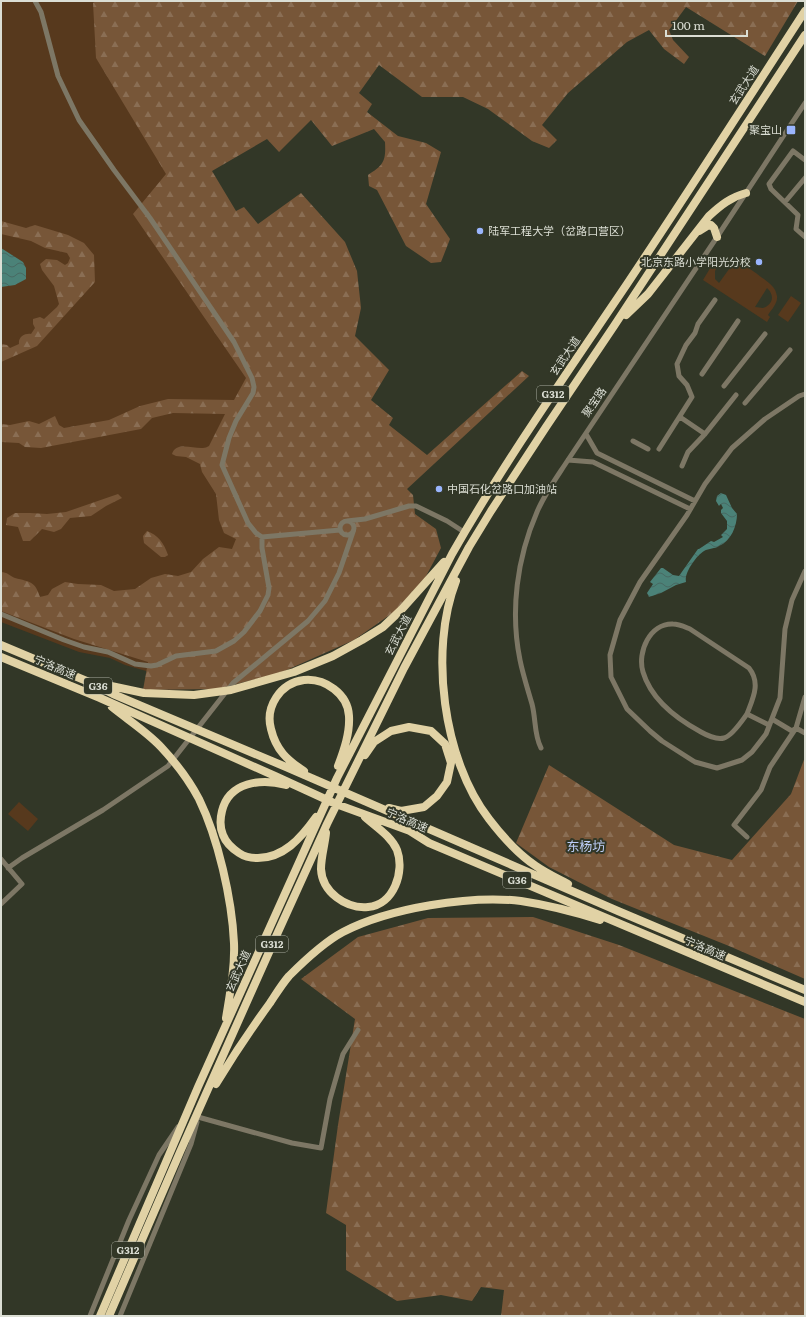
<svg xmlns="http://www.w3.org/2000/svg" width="806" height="1317" viewBox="0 0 806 1317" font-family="Literata,'Noto Sans SC',serif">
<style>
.green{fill:#57391d;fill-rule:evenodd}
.forest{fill:url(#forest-firs)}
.water{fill:url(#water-waves)}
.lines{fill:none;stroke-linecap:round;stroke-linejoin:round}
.minor{stroke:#7d7765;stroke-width:5}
.highway{stroke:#e1d2a5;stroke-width:8}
.poi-dot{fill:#9ab5fd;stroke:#323727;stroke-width:1.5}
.labels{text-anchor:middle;stroke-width:4;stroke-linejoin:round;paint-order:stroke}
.shield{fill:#323727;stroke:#a8aca0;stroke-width:1}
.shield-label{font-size:10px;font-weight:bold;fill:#dbded4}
.street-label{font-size:11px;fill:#dbded4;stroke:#323727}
.poi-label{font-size:11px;fill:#dbded4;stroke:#323727;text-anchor:end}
.quarter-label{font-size:13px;fill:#bdcdf6;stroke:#323727}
</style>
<defs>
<pattern id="forest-firs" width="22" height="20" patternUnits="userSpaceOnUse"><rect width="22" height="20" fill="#775638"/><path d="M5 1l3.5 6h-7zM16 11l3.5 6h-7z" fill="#8a6e54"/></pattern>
<pattern id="water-waves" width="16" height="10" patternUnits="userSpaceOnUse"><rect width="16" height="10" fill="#4b8278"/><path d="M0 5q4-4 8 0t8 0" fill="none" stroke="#476962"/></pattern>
</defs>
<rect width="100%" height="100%" fill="#323727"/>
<path class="green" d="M1 1H135L273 362 261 512 185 682 125 665 110 658 79 652 1 622Z
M728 257C737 259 767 280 773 287 775 289 776 292 777 296 778 303 772 309 768 315L770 317 767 322 703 280C710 269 714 258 728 257ZM725 262 732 265 719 283 715 279V271L719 264ZM767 288C775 295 773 305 763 308L755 307Z
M791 296 801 303 788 322 778 315Z
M19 802 38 819 28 831 8 814Z"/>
<path class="forest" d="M96 1H798L765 56 686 7 669 30 673 40 689 57 684 64 664 49 649 30 627 42 568 93 542 125 557 140 549 148 532 141 488 109 463 97H422L379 65 359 93 372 104 367 112 398 136 426 143 441 152 426 204 450 239 441 262 431 263 406 246 377 190 369 186 368 175C384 165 386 161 385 142L374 129 332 146 311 120 279 152 267 139 212 171 236 211 244 207 258 224 301 193 345 242 357 271 361 308 355 336 389 370 371 400 393 418 389 425 427 455 522 371 529 376 407 489 413 495 415 514 436 529 441 548 425 578 394 612 354 640 280 673 217 689 143 690 148 662 74 639 1 611V572C7 572 10 576 15 578 30 582 35 581 40 597L48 595 52 589 65 582 78 584 101 585 114 591 135 589 151 578 165 574 178 576 191 572 203 559 219 547 232 549 236 539 224 533 219 520 216 494 202 472 200 464 186 457 176 456 172 454C176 441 193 449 203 448 205 448 207 447 209 446L225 414 173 413 152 418 141 429 41 448 25 447 19 443 1 442V424L10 425 29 421 39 424 55 416 59 425 64 428 109 420 140 406 168 399 234 400 246 378 133 214 166 174 96 58 93 3Z
M1 221 26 228 35 225 68 235 84 243 94 255 95 282 37 346 1 362V344L7 345 10 348 19 344C18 337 25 333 31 334L35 328 33 324V319L40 317 44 319 57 307 59 304 54 286 42 270 40 264 46 259 57 260 65 265 68 263 70 258 67 253 45 248 31 241 1 234Z
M118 494 122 498 106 506 91 516 70 518 61 529 54 532 42 529 30 541H23L18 527 6 525 7 518 15 513H30L47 514 66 512Z
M147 531C158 535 164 543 168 555L165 557H161L144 543 143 536Z
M805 757V979L729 946 612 899 549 867 516 843 549 765 674 845 732 860 791 794Z
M533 917 619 945 805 1019V1316H501L504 1290 481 1287 472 1301 441 1295 397 1301 346 1270V1225L326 1213 338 1125 355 1019 301 979 358 937 428 918Z"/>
<path class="water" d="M1 248 23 262 26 268V279L15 285 1 287Z
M721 493 726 495 732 508 737 514C737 526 731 541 719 546 715 549 709 548 704 551 696 556 684 573 686 582L676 585 661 593 649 597 647 593 653 584 650 582 661 568H663L673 575 679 576 698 549H699L711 541 714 542 723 537 721 535 727 529V521L721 513V510L723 508 721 504 719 506 716 501 717 496Z"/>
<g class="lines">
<path class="minor" d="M35 1 41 12 58 76 79 120 114 170 150 218 234 342 252 378 254 387 253 393 236 421 229 438 222 465 248 523 256 533 262 537 340 530
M805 160 793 151 769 184 771 189 798 215 796 229 805 237
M785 202 805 178
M702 374 738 321
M724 386 765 334
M805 394 799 396 765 419 732 448 705 484 687 515 640 582 620 620 610 655 611 677 627 709 650 731 662 741 695 762 717 768 742 760 752 752 766 734 780 698 785 629 792 600 805 571
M745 403 790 350
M680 417 705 434
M586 434 597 453 695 501
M633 441 648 449
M659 449 692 397 687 385 679 376 677 364 686 345 695 333 698 324 715 300
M568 460 593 462 690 509
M682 466 688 452 705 434 736 395
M347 521 365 519 409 506H416L447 521 464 532
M340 528a7 7 0 1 1 14 0a7 7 0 1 1-14 0Z
M1 614 64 640 84 647 108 652 135 664 151 666 157 665 176 656 216 651 234 641 244 632 260 611 268 595 269 588 262 548V537
M747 714C742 721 732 736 724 738 716 740 708 736 701 732 677 719 651 699 643 672 637 652 650 623 673 624 679 624 685 627 690 629L749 668C761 683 753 698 747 714L769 725
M772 719 792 731 796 728 805 733
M541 748C534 735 536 719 532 704 528 690 523 675 520 660 510 611 517 558 537 512 545 493 557 477 568 460L717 237 805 103
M747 837 734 825 761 790 770 767 796 728 805 697
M1 859 22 884 1 904
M8 868 22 858 103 810 168 766 233 683 308 621 325 601 339 573 353 532
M198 1117 292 1143 321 1148 330 1099 343 1054 358 1030
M90 1316 129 1220 159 1155 178 1127
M120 1316 191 1144 197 1122"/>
<path class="highway" d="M699 231 707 226 711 225 714 228 717 237
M626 315 648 294 709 216C721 205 731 197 746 193
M456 581C429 650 443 760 489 819 502 836 518 854 536 866 546 873 557 878 568 884
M1 645 89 682 113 694 286 767 618 911 805 990
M1 657 100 698 275 776 336 804 410 831 429 843 805 1002
M97 683 144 693 194 695 231 690 294 672 333 656 362 640 383 627 402 609 444 562
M112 707C128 720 147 732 161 747 175 762 189 780 199 799 218 838 232 899 234 943 235 968 230 993 226 1018
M365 755 374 742 391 731 409 727 431 731 445 744 451 763 447 782 437 796 424 807 401 811 389 808
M304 771C287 760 276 750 271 729 265 707 280 683 304 680 325 678 348 694 349 716 350 733 344 750 338 766
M286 785C261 778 229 782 222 811 220 819 220 828 223 835 226 843 233 849 239 853 245 857 249 858 256 858 283 859 301 838 316 817
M326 833C325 844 321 857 321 869 322 892 346 909 368 907 394 905 405 871 397 850 391 836 376 827 365 817
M216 1084C233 1056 251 1029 270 1003 276 994 282 984 289 976 303 962 326 941 343 932 389 908 470 895 521 901 548 905 575 912 600 920
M100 1316 157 1183 198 1087 337 778 452 554C505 461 567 373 627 284 687 194 746 102 805 11
M109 1316 180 1152 278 932 327 824 404 668 469 547 491 511 546 427 614 326 805 35"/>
</g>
<g class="poi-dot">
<rect x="786" y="125" width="10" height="10" rx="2"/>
<circle cx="480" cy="231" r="4"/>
<circle cx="759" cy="262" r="4"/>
<circle cx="439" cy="489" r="4"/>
</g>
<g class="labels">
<g class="shield">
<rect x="537" y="386" width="32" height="16" rx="3"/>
<rect x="84" y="678" width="28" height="16" rx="3"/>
<rect x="503" y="872" width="28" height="16" rx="3"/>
<rect x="256" y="936" width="32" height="16" rx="3"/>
<rect x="112" y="1242" width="32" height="16" rx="3"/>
</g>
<g class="shield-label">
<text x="553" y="398">G312</text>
<text x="98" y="690">G36</text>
<text x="517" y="884">G36</text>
<text x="272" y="948">G312</text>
<text x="128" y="1254">G312</text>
</g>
<g class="street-label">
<text transform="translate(744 85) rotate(-57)" y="4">玄武大道</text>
<text transform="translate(565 356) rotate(-56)" y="4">玄武大道</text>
<text transform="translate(594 402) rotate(-56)" y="4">聚宝路</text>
<text transform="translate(398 635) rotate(-63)" y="4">玄武大道</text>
<text transform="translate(55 667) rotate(23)" y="4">宁洛高速</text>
<text transform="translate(407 820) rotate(23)" y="4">宁洛高速</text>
<text transform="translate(705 948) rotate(23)" y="4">宁洛高速</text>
<text transform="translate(238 971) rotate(-66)" y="4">玄武大道</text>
</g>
<g class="poi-label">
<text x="782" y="134">聚宝山</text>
<text x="488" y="235" text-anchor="start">陆军工程大学（岔路口营区）</text>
<text x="751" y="266">北京东路小学阳光分校</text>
<text x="447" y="493" text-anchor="start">中国石化岔路口加油站</text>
</g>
<g class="quarter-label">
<text x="586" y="851">东杨坊</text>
</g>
</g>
<rect width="806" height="1317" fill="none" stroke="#dbded4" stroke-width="4"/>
<path d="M666 30v6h81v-6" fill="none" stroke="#dbded4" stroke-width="2"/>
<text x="672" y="30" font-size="12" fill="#dbded4" stroke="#323727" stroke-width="3" paint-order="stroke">100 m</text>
</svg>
